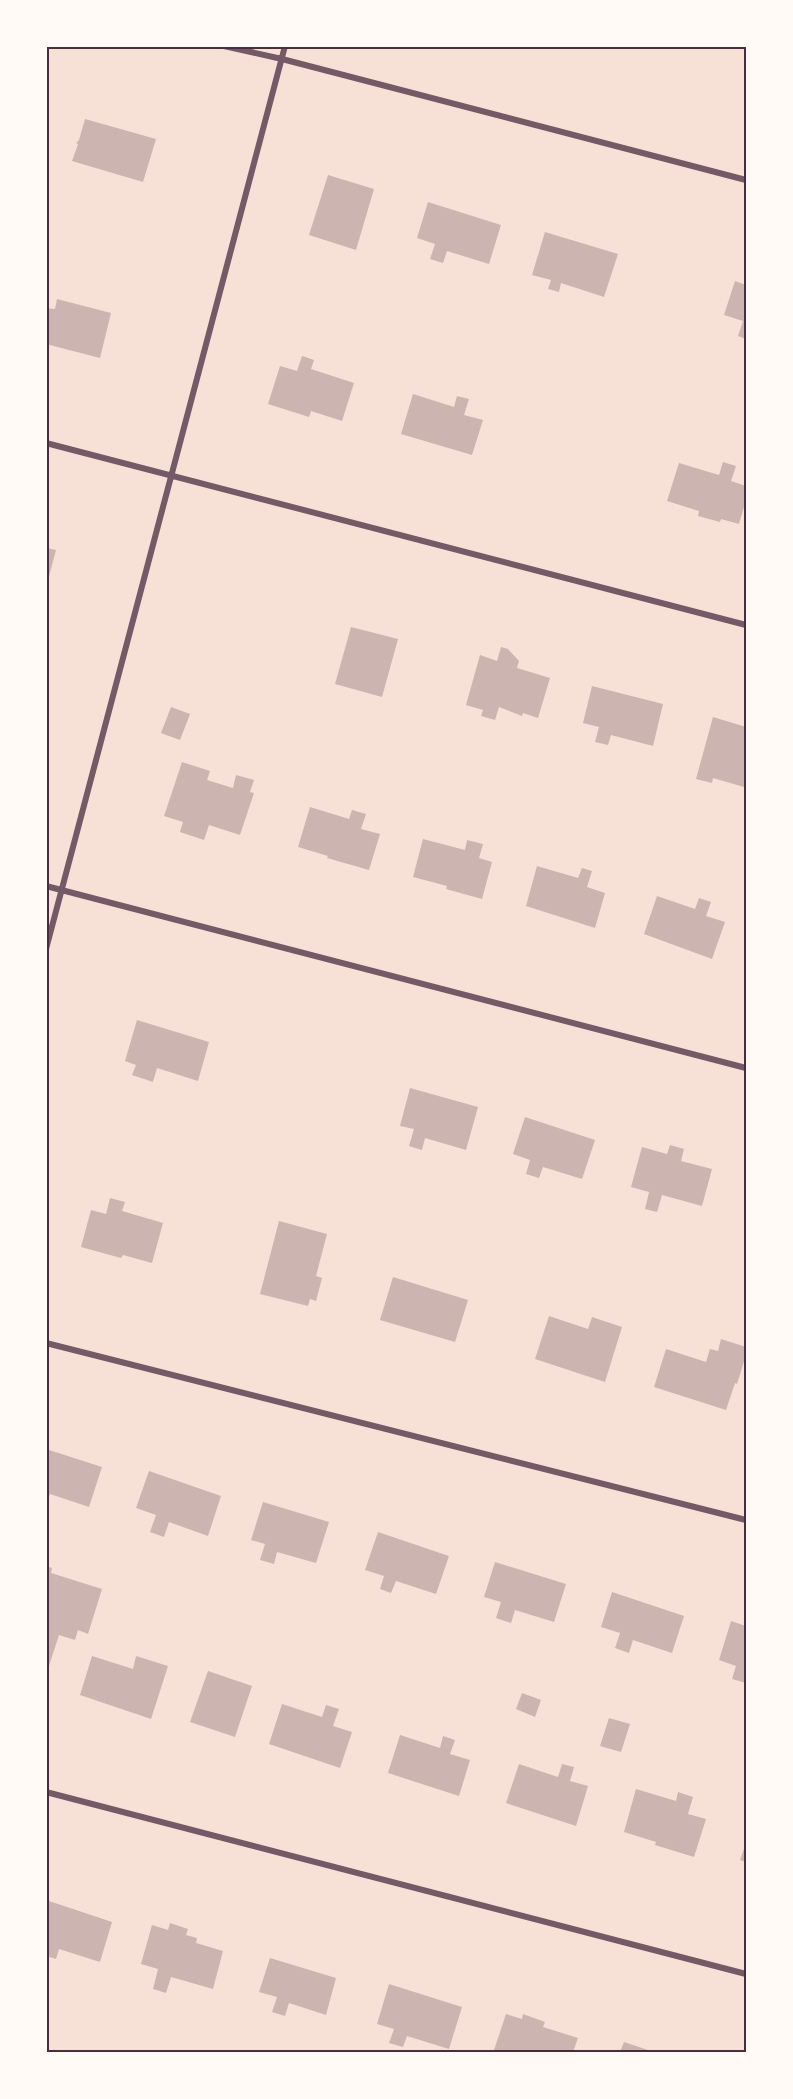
<svg xmlns="http://www.w3.org/2000/svg" width="793" height="2099" viewBox="0 0 793 2099" font-family="'Exo 2',sans-serif">
<style>
.building{fill:#ccb4b1}
.lines{fill:none;stroke-linecap:round;stroke-linejoin:round}
.minor{stroke:#755966;stroke-width:6}
.neatline{fill:none;stroke:#4a2c40;stroke-width:2}
</style>
<rect width="100%" height="100%" fill="#f7e1d7"/>
<path class="building" d="M85 119 156 139 143 182 72 161 78 144 76 143 79 140Z
M328 175 374 189 356 250 309 235Z
M428 202 501 225 489 264 447 251 443 263 430 259 435 244 417 238Z
M545 232 618 254 604 297 561 283 559 292 548 289 551 280 532 275Z
M735 281 746 285V339L738 336 743 321 724 315Z
M57 299 111 313 100 358 46 344V308L55 309Z
M302 356 314 360 311 369 354 383 342 421 311 411 309 417 268 404 280 366 297 371Z
M413 394 454 407 457 396 469 399 464 415 483 420 472 455 401 434Z
M723 462 736 466 731 481 746 486V500L739 524 721 519 720 522 698 516 699 511 667 501 679 463 719 475Z
M46 548 56 550 47 584H46Z
M351 627 398 639 382 697 335 684Z
M501 647 508 649 519 661 517 668 550 678 538 718 523 713 522 716 499 707 495 720 481 716 483 710 466 705 480 655 497 661Z
M592 686 663 704 653 746 611 735 608 745 595 742 599 727 583 723Z
M171 707 190 714 180 740 161 733Z
M713 717 746 727V780L744 787 713 778 712 783 696 779Z
M182 762 210 771 207 780 233 788 236 775 254 780 250 792 254 793 240 835 209 825 204 840 180 832 183 822 164 816Z
M310 807 349 819 352 810 366 814 361 829 380 834 369 870 327 858 328 856 298 847Z
M423 839 465 850 467 840 483 844 479 858 492 862 482 899 446 889 447 886 413 877Z
M537 866 578 878 582 868 592 871 587 887 605 893 595 928 526 906Z
M657 896 695 909 699 898 711 902 706 916 725 922 712 959 644 934Z
M137 1020 209 1042 198 1081 157 1068 153 1082 132 1075 136 1065 125 1061Z
M410 1088 478 1107 466 1150 425 1138 422 1150 409 1146 414 1129 400 1126Z
M525 1117 595 1140 582 1179 543 1167 539 1178 526 1174 530 1160 513 1154Z
M670 1145 684 1149 681 1161 712 1169 702 1206 662 1195 657 1212 645 1209 649 1192 631 1187 642 1147 667 1154Z
M110 1198 125 1202 122 1211 163 1223 152 1263 123 1255 121 1258 81 1247 91 1210 106 1214Z
M279 1221 327 1234 316 1276 322 1278 316 1301 310 1299 308 1306 260 1294Z
M393 1277 468 1300 455 1342 380 1320Z
M549 1316 588 1329 592 1317 622 1327 605 1382 535 1359Z
M721 1339 746 1347V1355L737 1384 735 1383 726 1410 654 1387 666 1349 706 1362 710 1349 718 1351Z
M46 1449 102 1467 89 1507 50 1494 46 1504Z
M149 1471 221 1496 208 1536 169 1522 164 1537 150 1532 156 1515 136 1508Z
M263 1502 329 1522 316 1563 277 1552 274 1564 260 1560 265 1544 251 1540Z
M378 1532 449 1556 436 1594 396 1581 391 1593 380 1589 384 1576 365 1570Z
M495 1562 566 1584 554 1622 515 1610 511 1623 496 1618 501 1602 484 1597Z
M46 1566 52 1568 51 1573 102 1589 88 1634 78 1630 75 1640 59 1635 47 1672Z
M612 1592 684 1616 672 1653 633 1640 629 1653 615 1648 620 1633 601 1627Z
M731 1621 746 1626V1683L732 1679 736 1666 719 1660Z
M92 1656 133 1669 136 1656 168 1666 151 1719 80 1695Z
M208 1671 252 1686 235 1737 190 1722Z
M522 1693 541 1700 535 1717 516 1709Z
M282 1704 322 1717 326 1705 339 1709 333 1726 352 1732 340 1768 269 1744Z
M609 1718 630 1724 621 1752 600 1746Z
M400 1735 440 1748 443 1736 455 1740 450 1754 470 1760 459 1796 388 1773Z
M519 1764 558 1777 562 1764 574 1767 570 1781 588 1786 576 1826 506 1803Z
M636 1789 676 1801 678 1792 693 1797 688 1814 706 1819 694 1857 655 1845 656 1842 624 1832Z
M746 1843V1862L740 1860Z
M46 1900 112 1922 100 1962 59 1949 56 1959 46 1956Z
M170 1923 188 1929 186 1935 197 1938 196 1943 223 1951 213 1989 171 1977 166 1993 153 1989 158 1969 141 1964 152 1925 168 1930Z
M270 1958 336 1978 326 2015 289 2003 285 2016 272 2012 277 1997 259 1992Z
M389 1984 462 2007 449 2049 407 2036 403 2047 389 2043 394 2029 377 2024Z
M506 2014 522 2019 523 2014 545 2022 543 2027 578 2038 573 2052H496L494 2050Z
M624 2042 654 2052H620Z"/>
<g class="lines">
<path class="minor" d="M224 46 282 59 746 180
M46 443 746 625
M46 886 746 1068
M46 949 285 46
M46 1343 746 1520
M46 1792 746 1974"/>
</g>
<rect width="793" height="2099" fill="none" stroke="#fffaf5" stroke-width="96"/>
<rect x="48" y="48" width="697" height="2003" class="neatline"/>
</svg>
